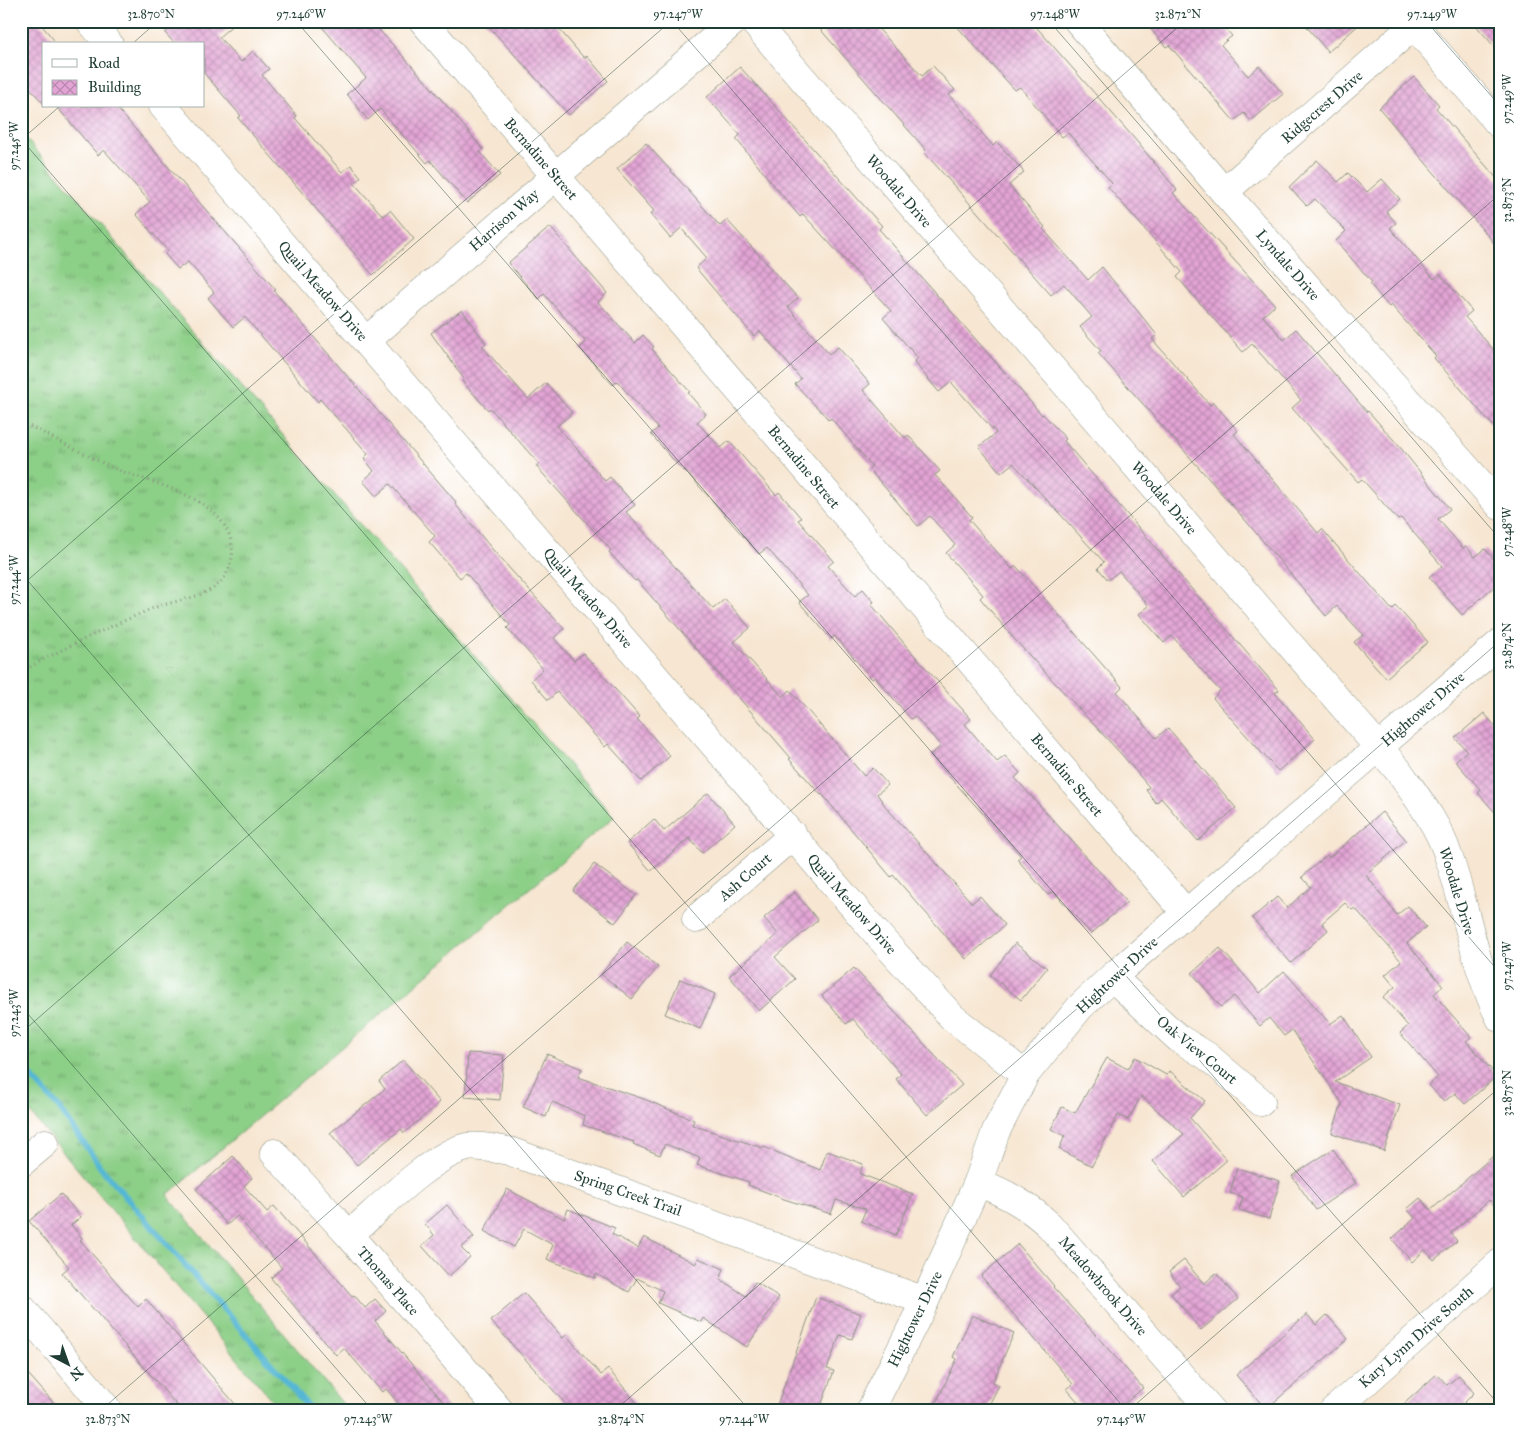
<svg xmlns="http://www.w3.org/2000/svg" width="1521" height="1432" viewBox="0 0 1521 1432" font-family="'IM FELL Great Primer',serif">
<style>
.grass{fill:url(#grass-tufts);stroke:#56865e}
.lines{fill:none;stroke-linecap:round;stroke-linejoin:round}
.stream{stroke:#55b7d4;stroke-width:6}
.building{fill:url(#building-cross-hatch)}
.minor-casing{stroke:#8b9282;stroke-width:29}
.major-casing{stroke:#8b9282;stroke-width:29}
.path{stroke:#8b9282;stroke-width:3;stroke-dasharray:1 4;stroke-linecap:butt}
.minor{stroke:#fff;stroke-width:28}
.major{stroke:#fff;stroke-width:28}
.ticks{fill:none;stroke:#1f3d34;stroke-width:1;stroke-opacity:0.45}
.labels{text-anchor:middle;stroke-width:5;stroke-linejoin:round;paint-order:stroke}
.street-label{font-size:15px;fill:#1f3d34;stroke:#fff}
.neatline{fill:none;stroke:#1f3d34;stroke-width:2}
.ticks-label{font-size:12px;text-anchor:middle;fill:#1f3d34}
</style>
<defs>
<pattern id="grass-tufts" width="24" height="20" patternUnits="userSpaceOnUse" patternTransform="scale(1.25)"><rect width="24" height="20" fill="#8ccf87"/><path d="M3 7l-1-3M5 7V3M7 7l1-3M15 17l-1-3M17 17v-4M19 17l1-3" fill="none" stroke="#72a96f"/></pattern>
<pattern id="building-cross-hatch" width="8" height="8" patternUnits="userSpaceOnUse" patternTransform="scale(1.25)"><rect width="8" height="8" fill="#e3a4d5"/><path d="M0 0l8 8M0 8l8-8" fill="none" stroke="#b787ae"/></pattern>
</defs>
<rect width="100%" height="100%" fill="#fff"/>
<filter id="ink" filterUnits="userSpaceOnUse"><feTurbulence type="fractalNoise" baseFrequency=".02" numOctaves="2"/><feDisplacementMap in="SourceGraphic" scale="10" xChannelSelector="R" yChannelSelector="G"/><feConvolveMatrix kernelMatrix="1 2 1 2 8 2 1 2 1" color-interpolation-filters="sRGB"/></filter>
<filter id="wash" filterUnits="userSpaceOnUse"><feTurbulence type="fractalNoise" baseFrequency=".0096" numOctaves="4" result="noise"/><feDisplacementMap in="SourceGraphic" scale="20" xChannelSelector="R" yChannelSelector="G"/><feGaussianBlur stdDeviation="1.12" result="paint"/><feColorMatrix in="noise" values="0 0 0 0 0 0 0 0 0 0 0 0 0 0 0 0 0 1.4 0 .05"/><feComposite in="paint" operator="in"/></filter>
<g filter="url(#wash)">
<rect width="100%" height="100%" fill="#f7e6d1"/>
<path class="grass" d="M21 133 614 817 167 1195 349 1411H281L21 1102Z"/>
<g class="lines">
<path class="stream" d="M21 1065 60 1109 101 1168 312 1411"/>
</g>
<g id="blocks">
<path class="building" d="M21 21H38L54 40 50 44H44V104L21 78Z
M178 21H237L219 37 241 62 253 51 269 69 262 75 297 116 295 118 342 172 351 165 361 177 354 183 383 216 390 210 414 239 373 275 238 118 241 116 204 73V44H175L165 33Z
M317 21H371L430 86 483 149 480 152 500 175 467 203 430 160 427 163 380 109 368 120 347 94 366 78Z
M484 21H552L584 58 587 56 608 81 569 115Z
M813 21H871L922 76 933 66 955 90 949 95 993 146 997 142 1024 172 1009 185 1045 227 1043 229 1088 280 1102 267 1157 335 1152 339 1210 405 1213 402 1238 431 1234 434 1318 533 1322 529 1392 610 1396 606 1428 642 1386 678 1354 642 1363 635 1337 606 1326 616 1246 521 1098 353 1101 351 1080 327 1092 317 1064 284 1051 295 924 152 926 150Z
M952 21H1031L1133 137 1177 190 1173 193 1275 305 1263 316 1284 340 1296 329 1367 412 1368 411 1399 446 1450 509 1438 519 1463 548 1466 546 1475 557 1485 549 1500 566V581L1462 615 1429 577 1442 566 1401 518 1398 520 1362 479 1358 482 1292 408 1301 400 1252 344 1243 352 1177 277 1182 272 1108 187 1112 183 1068 133 1062 137 1020 87 1015 90Z
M1144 21H1219L1232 36 1221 45 1248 76 1259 66 1283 94 1251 121 1244 113 1234 121 1169 45 1166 47Z
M1302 21H1363L1328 52Z
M1472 21H1500V53Z
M740 67 882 226 879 229 1042 415 1043 414 1066 439 1064 441 1087 468 1279 690 1275 693 1315 739 1278 771 1213 698 1220 691 1172 636 1164 643 1139 614 1149 606 1119 571 1108 580 1098 568 1104 562 1013 463 1001 473 979 447 996 433 951 382 939 392 914 362 918 358 883 318 891 311 803 214 800 217 736 139 740 135 707 97Z
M1414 77 1439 105 1436 108 1500 182V250L1379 108Z
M56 106H115L276 290 274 291 456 502 455 504 493 550 564 629 554 638 574 661 583 653 640 717 637 719 670 756 641 781 608 744 605 747 557 692 548 700 531 680 543 669 507 628 510 625 466 573 460 578 429 542 435 536 390 484 376 496 363 481 374 471 364 458 368 454 320 399 318 402 245 317 233 327 208 298 214 292 188 262 178 269 165 254 168 251 136 214 150 202 104 150 98 155Z
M646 143 720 226 727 220 798 298 788 307 829 354 838 347 870 384 863 390 905 438 908 435 940 471 935 475 972 517 969 520 1012 569 1016 566 1122 687 1117 692 1156 738 1168 728 1236 808 1198 841 1161 798 1156 803 1146 790 1149 787 1123 756 1015 640 980 598 983 595 946 553 955 545 930 516 918 526 869 469 872 466 831 418 829 420 795 384 801 379 760 331 754 336 722 299 696 268 707 258 681 228 670 238 650 214 654 211 617 169Z
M1317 160 1338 182 1348 173 1367 192 1382 179 1400 199 1386 211 1396 223 1390 228 1434 279 1440 274 1472 311 1465 317 1500 357V434L1434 358 1436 356 1391 305 1389 307 1370 284 1372 282 1336 241 1346 231 1315 199 1307 206 1289 187Z
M550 227 607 293 598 302 635 343 643 335 654 347 652 349 690 392 688 393 706 414 697 422 721 448 729 441 776 495 779 492 801 518 798 520 834 561 828 566 855 596 863 589 874 602 871 604 908 648 971 719 965 724 997 762 1005 756 1020 773 1015 778 1127 902 1091 934 1053 891 1048 895 1017 859 1021 856 930 755 941 746 915 716 911 719 875 677 872 679 835 636 831 639 799 602 808 595 767 548 759 554 685 470 683 471 651 434 658 428 617 381 613 385 580 348 586 342 544 294 539 299 508 263Z
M462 310 486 343 482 346 528 399 546 383 572 413 557 426 605 481 610 477 635 505 626 512 675 567 713 609 725 599 750 628 734 642 783 697 790 690 864 776 873 768 888 785 877 794 886 807 972 903 980 896 1005 925 966 959 893 875 891 877 822 794 821 795 789 759 791 758 637 580 635 581 609 552 611 550 536 466 539 464 490 408 488 410 462 381 464 379 431 333Z
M1484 713 1500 732V818L1478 793 1481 790 1455 761 1467 751 1455 738Z
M708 793 735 824 702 853 689 838 651 871 627 843 654 819 664 831Z
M1382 812 1406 840 1366 875 1397 915 1408 906 1426 927 1407 943 1443 986 1434 994 1471 1037 1466 1041 1497 1076 1465 1104 1455 1093 1444 1102 1429 1085 1438 1077 1400 1033 1408 1026 1383 997 1395 987 1385 975 1401 961 1355 908 1352 910 1345 903 1322 923 1328 930 1291 963 1252 918 1277 897 1287 908 1311 887 1302 877 1327 855 1329 858Z
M594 864 636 895 615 923 573 891Z
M794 892 818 920 775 957 795 979 759 1011 729 976 778 934 764 918Z
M627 942 658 967 632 999 601 974Z
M1015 943 1047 968 1021 1000 990 975Z
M1220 948 1260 993 1284 971 1330 1024 1343 1015 1371 1057 1335 1082 1400 1105 1384 1151 1332 1133 1342 1103 1292 1030 1284 1036 1269 1018 1260 1026 1234 996 1221 1007 1192 973Z
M854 968 962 1085 927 1115 896 1079 901 1074 853 1019 846 1024 822 996Z
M680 979 715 994 700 1029 665 1014Z
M468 1053 504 1055 500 1100 465 1097Z
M547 1054 582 1069 578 1077 644 1099 694 1120 692 1125 763 1148 764 1147 820 1170 827 1151 863 1164 860 1174 913 1194 896 1235 861 1221 866 1209 836 1200 831 1214 784 1199 748 1185 749 1182 697 1165 700 1158 665 1144 660 1155 633 1144 634 1142 583 1125 585 1116 552 1102 546 1117 523 1107Z
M1135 1057 1166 1075 1170 1071 1205 1101 1190 1118 1227 1160 1184 1197 1153 1161 1184 1134 1141 1096 1128 1120 1118 1115 1092 1166 1059 1149 1065 1136 1051 1129 1062 1107 1075 1113 1107 1058 1128 1069Z
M403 1060 440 1102 404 1133 401 1129 357 1165 330 1133 385 1089 379 1081Z
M1333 1149 1356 1183 1316 1210 1292 1176Z
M1500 1150V1212L1489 1200 1451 1233 1457 1241 1434 1260 1425 1250 1412 1262 1392 1239 1415 1218 1407 1209 1420 1198 1431 1210Z
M233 1156 252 1178 244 1186 267 1212 274 1206 352 1296 354 1295 365 1308 375 1299 386 1311 375 1321 451 1411H405L386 1389 382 1392 344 1348 336 1355 305 1319 271 1278 282 1268 237 1216 227 1225 196 1189Z
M1237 1168 1280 1181 1269 1219 1239 1210 1243 1197 1230 1193Z
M507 1189 564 1219 568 1209 615 1228 612 1234 638 1248 644 1237 696 1264 698 1258 724 1269 720 1279 746 1296 755 1282 779 1297 747 1347 703 1318 701 1322 658 1303 663 1291 637 1278 629 1292 596 1274 595 1278 547 1259 553 1245 524 1229 514 1247 484 1231Z
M61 1194 81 1217 71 1225 82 1238 80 1240 138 1307 146 1299 241 1411H182L62 1273 69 1267 29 1221Z
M447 1205 474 1237 461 1248 470 1257 449 1276 422 1246 434 1235 425 1224Z
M1018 1244 1054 1286 1053 1287 1143 1388 1116 1411H1086L1067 1389 1073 1384 981 1276Z
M1184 1260 1204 1284 1216 1273 1238 1299 1201 1330 1171 1294 1180 1286 1169 1272Z
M524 1293 563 1338 566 1335 601 1375 608 1369 644 1411H572L491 1321Z
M816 1297 861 1314 852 1339 840 1335 827 1369 834 1371 819 1411H775Z
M1307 1314 1316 1325 1327 1315 1348 1339 1266 1409 1236 1375Z
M972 1315 1014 1333 993 1382 999 1385 986 1411H932L957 1359 953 1357Z
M21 1366 61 1411H21Z
M1437 1374 1447 1385 1459 1375 1474 1393 1464 1403 1470 1411H1396Z"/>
</g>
</g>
<g filter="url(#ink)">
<use href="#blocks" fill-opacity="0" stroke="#8b9282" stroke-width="1"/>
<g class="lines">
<g class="minor-casing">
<path id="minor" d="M90 21 109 44
M423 21 1186 913
M753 21 1398 770C1416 796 1438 824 1448 855 1467 909 1474 966 1500 1018
M1078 21 1224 192 1500 506
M1410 21 1500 125
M163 106 885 943 952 1017 1025 1075
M1224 192 1419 21
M366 341 734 21
M696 919 793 835
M1112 977 1178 1038 1207 1056 1261 1102
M274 1153 349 1235 500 1411
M21 1163 45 1143
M978 1182C1005 1193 1028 1205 1050 1226L1212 1411
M349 1235C378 1210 431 1155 467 1147 480 1145 495 1149 509 1151L925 1301
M21 1307 109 1411
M1333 1411 1500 1263"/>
</g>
<g class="major-casing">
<path id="major" d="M870 1411 925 1301 978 1182 996 1131 1025 1075 1080 1007 1112 977 1500 643"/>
</g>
<path class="path" d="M21 422C53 437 84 455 116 469 154 485 226 496 232 547 234 562 227 578 215 587 201 598 168 602 151 609 107 628 63 648 21 672"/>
<use href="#minor" class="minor"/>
<use href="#major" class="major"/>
</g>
</g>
<path class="ticks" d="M296 21 1500 1406M672 21 1500 973M1049 21 1500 539M1426 21 1500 106M132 44 158 21M21 139 1127 1411M21 140 60 106M21 573 750 1411M21 586 671 21M21 1006 373 1411M21 1033 1185 21M100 1411 1500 194M614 1411 1500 641M1128 1411 1500 1087"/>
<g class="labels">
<g class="street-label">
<text transform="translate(1322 107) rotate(-41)" y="5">Ridgecrest Drive</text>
<text transform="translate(541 159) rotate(49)" y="5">Bernadine Street</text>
<text transform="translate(899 191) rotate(49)" y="5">Woodale Drive</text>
<text transform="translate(504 220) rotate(-41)" y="5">Harrison Way</text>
<text transform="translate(1288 265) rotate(49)" y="5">Lyndale Drive</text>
<text transform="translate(323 291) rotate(49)" y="5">Quail Meadow Drive</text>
<text transform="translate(804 467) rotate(50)" y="5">Bernadine Street</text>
<text transform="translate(1164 498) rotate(49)" y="5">Woodale Drive</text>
<text transform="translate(588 598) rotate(49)" y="5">Quail Meadow Drive</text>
<text transform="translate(1423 709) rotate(-41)" y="5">Hightower Drive</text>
<text transform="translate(1067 775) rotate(50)" y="5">Bernadine Street</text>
<text transform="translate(745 877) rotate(-41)" y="5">Ash Court</text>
<text transform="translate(1457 891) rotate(73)" y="5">Woodale Drive</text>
<text transform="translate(852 904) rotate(49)" y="5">Quail Meadow Drive</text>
<text transform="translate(1117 975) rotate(-43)" y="5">Hightower Drive</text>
<text transform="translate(1197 1050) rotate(39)" y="5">Oak View Court</text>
<text transform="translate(628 1193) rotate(19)" y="5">Spring Creek Trail</text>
<text transform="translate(388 1281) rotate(49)" y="5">Thomas Place</text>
<text transform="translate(1103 1286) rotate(49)" y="5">Meadowbrook Drive</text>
<text transform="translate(915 1319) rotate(-64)" y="5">Hightower Drive</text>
<text transform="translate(1416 1337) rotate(-41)" y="5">Kary Lynn Drive South</text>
</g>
</g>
<rect width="1521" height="1432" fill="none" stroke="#fff" stroke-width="55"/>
<rect x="42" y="42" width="162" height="65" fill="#ffffff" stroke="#a5b1ae"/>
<rect x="52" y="59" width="25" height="8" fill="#ffffff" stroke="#a5b1ae"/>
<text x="88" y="68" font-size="15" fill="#1f3d34">Road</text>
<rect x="52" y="80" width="25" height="15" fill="url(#building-cross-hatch)" stroke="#a5b1ae"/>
<text x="88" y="92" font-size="15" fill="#1f3d34">Building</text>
<g transform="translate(68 1364) rotate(139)" stroke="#ffffff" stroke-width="4" paint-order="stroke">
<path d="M0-4L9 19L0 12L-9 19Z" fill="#1f3d34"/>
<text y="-8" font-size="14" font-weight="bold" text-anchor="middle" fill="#1f3d34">N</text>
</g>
<rect x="28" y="28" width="1466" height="1376" class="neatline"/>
<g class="ticks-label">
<text x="151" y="18">32.870°N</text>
<text x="301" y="18">97.246°W</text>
<text x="678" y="18">97.247°W</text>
<text x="1055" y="18">97.248°W</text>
<text x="1178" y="18">32.872°N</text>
<text x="1432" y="18">97.249°W</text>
<text transform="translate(1507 99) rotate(-90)" y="4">97.249°W</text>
<text transform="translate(14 146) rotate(-90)" y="4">97.245°W</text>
<text transform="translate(1507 200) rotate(-90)" y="4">32.873°N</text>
<text transform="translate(1507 532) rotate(-90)" y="4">97.248°W</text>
<text transform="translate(14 580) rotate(-90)" y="4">97.244°W</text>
<text transform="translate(1507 646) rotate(-90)" y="4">32.874°N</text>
<text transform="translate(1507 966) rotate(-90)" y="4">97.247°W</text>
<text transform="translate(14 1013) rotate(-90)" y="4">97.243°W</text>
<text transform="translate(1507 1093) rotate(-90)" y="4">32.875°N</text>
<text x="108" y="1423">32.873°N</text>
<text x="368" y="1423">97.243°W</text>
<text x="621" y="1423">32.874°N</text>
<text x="744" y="1423">97.244°W</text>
<text x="1121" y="1423">97.245°W</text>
</g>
</svg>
